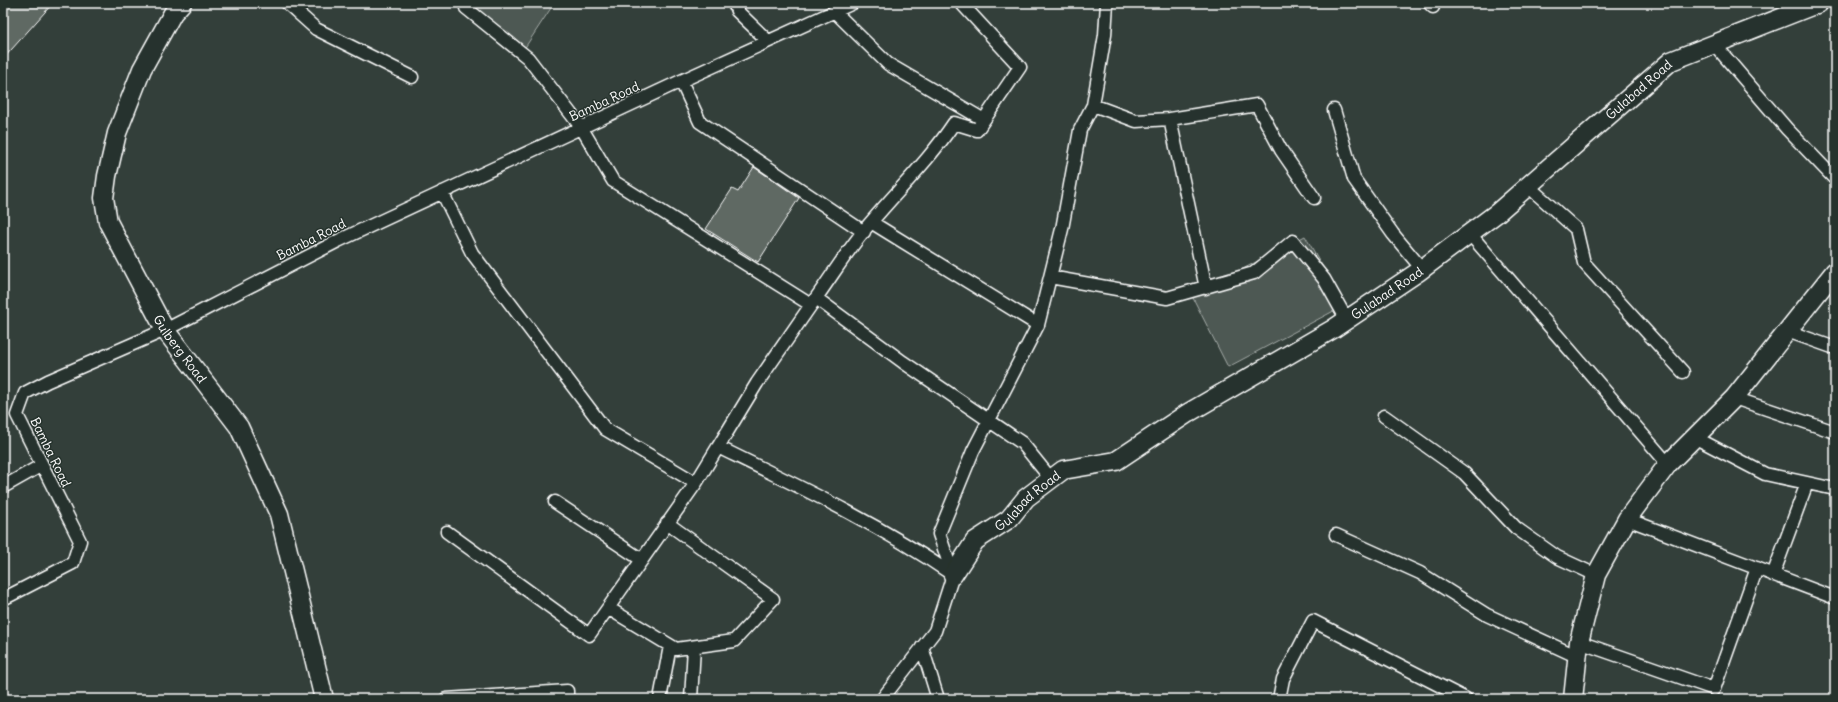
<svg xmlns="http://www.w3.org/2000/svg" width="1838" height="702" viewBox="0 0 1838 702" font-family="Delius,sans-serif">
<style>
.green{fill:#4d5853;stroke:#a6aca9}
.building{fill:#5f6964;stroke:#fff}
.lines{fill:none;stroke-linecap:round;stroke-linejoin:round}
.street-casing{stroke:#fff;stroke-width:15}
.secondary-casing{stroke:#fff;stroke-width:21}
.street{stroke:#26332d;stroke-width:12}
.secondary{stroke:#26332d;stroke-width:18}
.labels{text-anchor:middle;stroke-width:3;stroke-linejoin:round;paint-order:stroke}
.street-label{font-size:13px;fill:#fff;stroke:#26332d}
</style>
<rect width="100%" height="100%" fill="#333f3a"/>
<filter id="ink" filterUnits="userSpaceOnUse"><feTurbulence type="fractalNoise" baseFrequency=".025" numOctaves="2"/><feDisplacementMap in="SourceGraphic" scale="8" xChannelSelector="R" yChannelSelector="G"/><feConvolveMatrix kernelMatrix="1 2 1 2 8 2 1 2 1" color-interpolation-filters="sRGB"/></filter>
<g filter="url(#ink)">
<path class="green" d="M464 3H549L553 5 524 49Z
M1305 236 1345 305 1228 367 1192 296Z"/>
<path class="building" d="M3 3H53L3 59Z
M754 167 799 198 758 262 706 229 732 189 738 192Z"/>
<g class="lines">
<g class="street-casing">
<path id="street" d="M287 3 316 29 412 77
M734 3 737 11 768 41
M1429 3 1433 7
M466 8 528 58 581 127 613 181 811 305 757 383 718 447
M834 11 888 64 984 120
M1715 45 1787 129 1835 179
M681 81 700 122 864 232
M1093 105 1136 121 1170 119 1206 288
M1334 110 1354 179 1393 234 1422 269
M1170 119 1257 105 1281 150 1314 198
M1528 186 1576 229 1584 263 1683 372
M442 192 472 253 605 429 696 483
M871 222 1038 325
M1470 234 1668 464
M1050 277 1167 298 1254 273 1293 241 1324 279 1347 320
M816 298 903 362 1022 443 1051 479
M811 305C831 278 849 247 872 221 900 188 930 159 954 123L977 130 1020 67 961 3
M1787 331 1835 348
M1734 398 1835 432
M1384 416 1464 473 1516 528 1557 557 1596 575
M1694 437 1765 474 1835 489
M3 487 42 465
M555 502 642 560
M1627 519 1835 598
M447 532 589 635 696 483 718 447C798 486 879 524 953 575L935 631 882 699
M1336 535 1420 573 1487 615 1576 656
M953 575 939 534 973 451 1038 325 1062 229 1080 130 1093 105 1105 35 1107 3
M1773 575 1807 483
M3 599 73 563 80 541 17 415 25 393 48 381 165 330 338 241 681 81 853 3
M608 608 676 649 734 641 773 599 667 523
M1579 642 1714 689 1757 568
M922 647 938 699
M446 699 567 691V699
M660 699 670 646
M691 699 694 647
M1279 699 1283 679 1313 621 1466 699"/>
</g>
<g class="secondary-casing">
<g id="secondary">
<path id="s1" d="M182 3 173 13 142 69 117 133 107 176 104 198 108 222 165 330 239 427 279 514 324 699"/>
<path id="s2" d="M953 575 975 541 1009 519 1026 498 1063 470 1116 461 1188 413 1333 329 1418 272 1497 213 1671 61 1819 3"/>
<path d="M1573 699 1579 642 1596 575 1627 519 1668 464 1734 398 1835 271"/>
</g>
</g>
<use href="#street" class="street"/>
<use href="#secondary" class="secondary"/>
</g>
</g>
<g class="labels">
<g class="street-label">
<text dy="5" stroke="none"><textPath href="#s2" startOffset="851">Gulabad Road</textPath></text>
<text transform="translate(604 101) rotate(-25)" y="5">Bamba Road</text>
<text transform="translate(311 239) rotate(-27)" y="5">Bamba Road</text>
<text dy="5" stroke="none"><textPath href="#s2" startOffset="527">Gulabad Road</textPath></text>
<text dy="5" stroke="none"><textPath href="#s1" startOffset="383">Gulberg Road</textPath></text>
<text transform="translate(51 452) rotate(64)" y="5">Bamba Road</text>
<text dy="5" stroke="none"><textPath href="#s2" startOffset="107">Gulabad Road</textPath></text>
</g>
</g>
<rect width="1838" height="702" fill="none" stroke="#26332d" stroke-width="16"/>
<rect x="8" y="8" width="1822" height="686" fill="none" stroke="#fff" stroke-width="1.5" filter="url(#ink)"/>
</svg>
